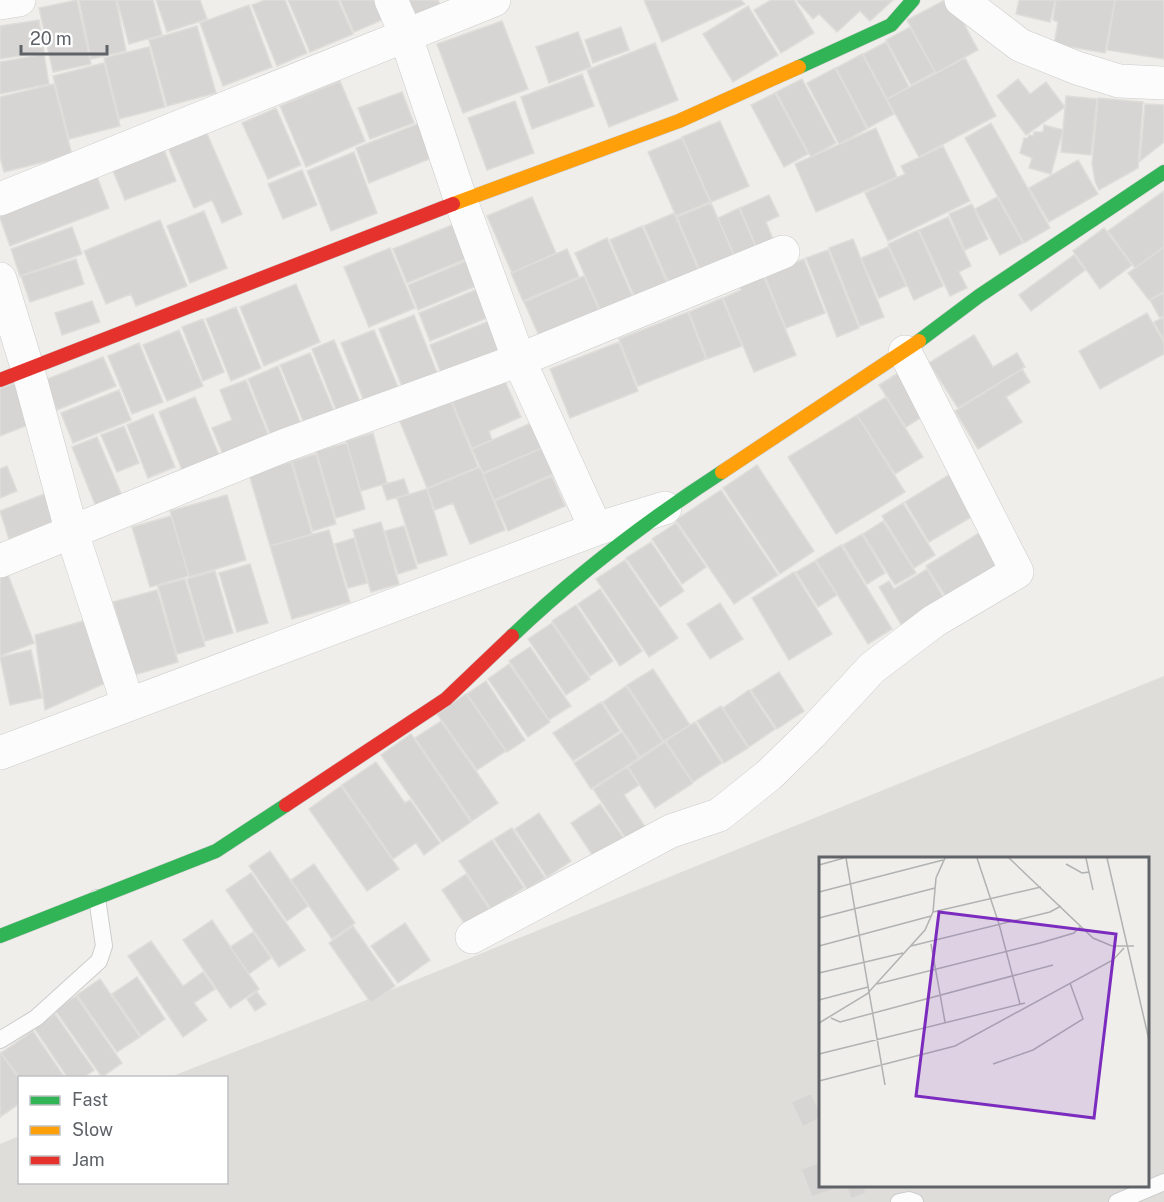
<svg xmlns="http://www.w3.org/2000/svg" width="1164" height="1202" viewBox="0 0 1164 1202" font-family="'Public Sans',sans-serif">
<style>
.industrial{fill:#dfddda;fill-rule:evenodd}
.building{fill:#d6d5d3;stroke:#deddd9;stroke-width:1.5}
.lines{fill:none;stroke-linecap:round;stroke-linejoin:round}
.lane-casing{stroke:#cbcccc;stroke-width:18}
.street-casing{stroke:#cbcccc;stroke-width:34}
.fast-casing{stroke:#cacacb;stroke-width:15}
.slow-casing{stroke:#cacacb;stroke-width:15}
.jam-casing{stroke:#cacacb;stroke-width:15}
.lane{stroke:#fdfcfc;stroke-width:16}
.street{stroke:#fdfcfc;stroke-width:33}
.fast{stroke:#30b455;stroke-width:14}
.slow{stroke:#ff9f0a;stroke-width:14}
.jam{stroke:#e5322d;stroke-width:14}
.inset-road{fill:none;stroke:#b1b2b2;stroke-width:1.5}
.view{fill:#7b2cbf;fill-opacity:0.15;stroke:#7b2cbf;stroke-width:3}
.inset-edge{fill:none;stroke:#5f6368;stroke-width:3}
</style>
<rect width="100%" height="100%" fill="#efeeea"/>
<path class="industrial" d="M1164 676V1202H0V1144L19 1136 20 1182H226V1078L170 1077 322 1018ZM820 858H1148V1186H820Z"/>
<path class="building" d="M77 0 91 64 53 72 39 8Z
M79 0H116L126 51 91 59Z
M117 0H153L162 35 129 44Z
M156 0H200L207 19 167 32Z
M265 0H285L307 53 277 66 252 5Z
M288 0H338L353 34 310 52Z
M340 0H376L384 19 354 32Z
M403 0H438L441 7 410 19Z
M644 0H741L745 4 662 42Z
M771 0H794L814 33 781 53 754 10Z
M798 0H893L870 21 860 11 837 32 819 14 813 19 797 1Z
M945 0H951L978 50 936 73 907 20Z
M1019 0H1055L1050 22 1016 14Z
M1056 0H1115L1105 53 1054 44 1058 22 1053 20Z
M1115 0H1164V59L1107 50Z
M249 5 272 67 223 86 200 23Z
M748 6 778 55 733 82 703 34Z
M39 20 44 52 0 59V26Z
M502 21 528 89 463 113 437 44Z
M197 26 216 93 167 106 149 40Z
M621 27 629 50 593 63 585 40Z
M910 27 935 72 911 85 886 40Z
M578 32 591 67 549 83 536 47Z
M886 42 909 87 887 99 863 54Z
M655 43 678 100 609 127 587 70Z
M149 47 165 107 119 119 104 58Z
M44 54 49 84 0 94V62Z
M862 54 894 114 868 128 836 68Z
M965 58 996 116 919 157 887 99Z
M104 63 120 126 69 139 53 76Z
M835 68 867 129 839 144 807 83Z
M582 74 594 106 532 129 521 97Z
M802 79 836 143 811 157 776 92Z
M1018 79 1030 94 1046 82 1065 107 1026 135 997 96Z
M340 81 365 141 306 167 280 106Z
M54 84 72 155 4 172 0 157V97Z
M402 92 414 123 370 139 358 108Z
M775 93 808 154 784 167 751 105Z
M1066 96 1097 99 1091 155 1061 152Z
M1098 98 1143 102 1138 168 1099 190 1095 181 1092 164Z
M515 101 534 153 487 170 468 118Z
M1145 104 1164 105V142L1140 161Z
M276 108 301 165 268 179 242 123Z
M720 121 749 186 711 202 682 137Z
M420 123 434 157 369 183 356 148Z
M991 123 1050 228 1024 243 965 138Z
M1044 125 1063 130 1051 174 1029 168 1032 158 1020 153 1024 138H1028L1029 135 1033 136 1034 132H1043Z
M876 128 897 177 816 212 795 164Z
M205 129 242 214 222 223 212 200 194 208 167 145Z
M682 138 710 202 676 216 648 152Z
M943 146 970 201 888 241 865 193 905 174 901 166Z
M163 147 176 181 125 200 111 166Z
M354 152 377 213 331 231 307 171Z
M1078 160 1098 194 1049 222 1029 188Z
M302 170 317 205 283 219 268 184Z
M95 171 109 208 10 246 0 218V207Z
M1164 191V247L1135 268 1108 231Z
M769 195 779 216 766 222 775 244 758 251 740 208Z
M532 197 556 253 512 273 487 216Z
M997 197 1023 243 1000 255 975 209Z
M711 203 736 260 702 275 677 217Z
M972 204 988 239 965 250 949 214Z
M739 208 757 250 736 259 718 218Z
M204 211 227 268 190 283 167 226Z
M674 213 701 276 671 288 644 226Z
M948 217 971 266 959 272 967 288 950 296 919 230Z
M160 220 187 286 136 306 131 294 106 304 84 251Z
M457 223 471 257 407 283 393 249Z
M642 226 668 285 636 300 610 240Z
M72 227 82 254 20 276 11 249Z
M1104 228 1132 265 1100 289 1073 251Z
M918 230 943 286 914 300 888 244Z
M607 238 634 300 602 314 575 253Z
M853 239 884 317 860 326 829 248Z
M888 247 906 286 879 298 861 258Z
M1164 247V292L1149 300 1128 273Z
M390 248 415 308 369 327 344 267Z
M567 249 579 277 523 301 511 273Z
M828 250 859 328 837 337 806 258Z
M1074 255 1085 270 1031 311 1019 295Z
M76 259 84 284 30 302 21 276Z
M471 259 481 284 418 310 408 285Z
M804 259 825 313 786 328 764 274Z
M763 275 796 355 754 372 723 298 741 290 739 285Z
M584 276 600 312 540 338 524 302Z
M296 284 320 342 264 366 240 307Z
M480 288 492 316 430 341 419 313Z
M1164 293V316L1160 318 1150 300Z
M722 298 742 346 707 359 689 312Z
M92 301 100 322 62 335 55 313Z
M236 307 261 368 231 381 206 319Z
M688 312 706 359 638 386 619 339Z
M1147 313 1164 343V354L1100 389 1079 351Z
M414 315 438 375 403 389 379 329Z
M1164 317V340L1154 322Z
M203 319 224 372 203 381 182 327Z
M494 319 505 347 441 373 430 345Z
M179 330 203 386 167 401 143 345Z
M374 330 398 387 364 401 341 343Z
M974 335 993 367 1017 353 1025 367 958 408 929 363Z
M334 340 360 402 337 412 312 349Z
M619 342 638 391 570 418 550 369Z
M139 343 163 402 132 414 108 356Z
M310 353 334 411 304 423 280 365Z
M103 357 116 386 57 410 45 380Z
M278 366 301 424 271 436 248 379Z
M1022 369 1030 382 1006 397 1022 422 978 449 955 411Z
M903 370 930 412 906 427 879 385Z
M503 377 521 417 489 431 492 440 472 448 451 399Z
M22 380 38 421 0 436V389Z
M246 380 270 439 224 457 212 428 232 420 220 390Z
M119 390 131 420 73 443 61 413Z
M195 397 219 455 182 470 159 412Z
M886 397 923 457 895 474 857 415Z
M450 399 478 467 427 488 399 419Z
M153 414 175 467 148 478 127 425Z
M857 415 905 492 836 534 788 457Z
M531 423 542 448 483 473 472 449Z
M124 426 139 463 117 472 101 435Z
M373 433 387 483 361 491 346 441Z
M97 437 123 498 97 509 72 447Z
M347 443 365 509 336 518 316 451Z
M542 448 553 474 494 500 483 474Z
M316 454 336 524 313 531 292 461Z
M291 462 312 534 270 546 249 474Z
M757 465 814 551 780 574 723 488Z
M7 466 17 491 0 498V469Z
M480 467 505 530 470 544 453 503 435 510 427 489Z
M955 471 980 512 929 542 905 502Z
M552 476 565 506 508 531 495 501Z
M404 479 409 494 387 500 382 485Z
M427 489 447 555 418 564 397 498Z
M721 490 778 575 734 604 676 520Z
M52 491 62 519 9 539 0 511Z
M227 495 246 560 189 577 170 511Z
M903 503 935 555 914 568 882 516Z
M171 516 189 576 150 587 132 527Z
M883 521 916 573 895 585 863 534Z
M381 522 399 584 371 592 353 530Z
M676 523 706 567 682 584 652 539Z
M404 526 417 568 398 574 385 531Z
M987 528 1009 563 948 600 926 566Z
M329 530 350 602 292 619 270 546Z
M862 534 885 573 867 584 843 545Z
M354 538 367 583 348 588 335 544Z
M651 542 684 591 660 607 626 558Z
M841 545 892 629 868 644 816 560Z
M625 560 678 638 649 657 596 579Z
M815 561 837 595 818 607 796 572Z
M250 564 268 623 237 632 219 573Z
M927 569 945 600 902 626 879 587 889 581 894 589Z
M215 571 233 633 205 641 187 579Z
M7 572 34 643 0 656V575Z
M794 572 832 634 789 660 752 598Z
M185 579 205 646 177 654 158 586Z
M600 589 642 651 620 666 578 604Z
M157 590 178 662 134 675 113 602Z
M720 603 743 639 710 659 687 624Z
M576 605 613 661 590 676 552 621Z
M90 619 110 681 45 710 35 635Z
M552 623 590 679 566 695 528 639Z
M530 647 571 706 549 720 509 661Z
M31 650 42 698 10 705 0 657Z
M509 664 550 722 528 737 488 679Z
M653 669 690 725 664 742 627 685Z
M779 672 804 711 777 729 751 690Z
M486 681 525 740 507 752 467 694Z
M626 686 663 742 640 757 603 702Z
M749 690 775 729 749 747 723 708Z
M466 694 506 751 477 770 437 714Z
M601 702 620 731 573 761 553 733Z
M721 706 748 748 724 763 697 721Z
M441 721 498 803 472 821 415 738Z
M695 722 722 763 693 782 665 740Z
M622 732 639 758 591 789 574 763Z
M411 734 471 822 442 842 381 755Z
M665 742 693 783 655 808 628 767Z
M376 762 405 803 410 800 440 843 424 855 416 843 393 859 342 785Z
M627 767 639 785 624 795 646 828 627 840 593 789Z
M341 786 399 869 367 891 309 809Z
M600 804 625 840 595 859 571 823Z
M539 813 571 861 547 877 515 829Z
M512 828 545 878 527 889 494 839Z
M492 840 524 888 491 909 459 861Z
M270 851 308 906 287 921 249 866Z
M314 864 355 923 332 939 291 880Z
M251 873 305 950 279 967 226 890Z
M466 874 490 910 466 926 442 890Z
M212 920 259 989 230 1008 183 940Z
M405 923 430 960 398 983 371 946Z
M353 926 395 986 371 1003 329 943Z
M253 932 271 958 249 974 230 947Z
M151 941 183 986 203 972 215 989 194 1003 207 1020 183 1037 128 956Z
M137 977 165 1019 141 1036 112 994Z
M100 979 140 1037 117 1052 77 995Z
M257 992 266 1004 255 1011 247 999Z
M76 996 122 1063 102 1077 55 1010Z
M55 1014 94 1070 83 1078H68L34 1028Z
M33 1031 65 1078H20L1 1053Z
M0 1052 20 1080V1103L0 1117Z
M811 1093 820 1112V1118L803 1127 791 1102Z
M820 1162V1186H843L812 1197 801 1169Z
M846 1186H864L866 1193 851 1199Z"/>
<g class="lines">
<g class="lane-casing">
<path id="lane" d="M0 1040 36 1018 99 961 104 946 97 898
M899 1202 909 1200 915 1202
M1117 1202 1164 1182"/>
</g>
<g class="street-casing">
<path id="street" d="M391 0 402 25 461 201 519 360 596 529
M961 0 1020 45 1077 68 1119 81 1164 83
M0 3 19 0
M0 199 494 0
M0 279 28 370 72 533 128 704
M0 561 283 446 519 360 783 252
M0 753 596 529 665 508
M472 937 671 831 719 815 769 775 811 734 872 668 934 621 1017 572 905 352"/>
</g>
<g class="fast-casing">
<path id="fast" d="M799 67 891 25 913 0
M919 341 979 296 1164 172
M512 636C576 575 648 520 722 472
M0 936 216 851 286 805"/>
</g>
<g class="slow-casing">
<path id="slow" d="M453 204 679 121 799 67
M722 472 919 341"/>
</g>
<g class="jam-casing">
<path id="jam" d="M0 380 453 204
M286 805 446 699 512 636"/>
</g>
<use href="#lane" class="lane"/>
<use href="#street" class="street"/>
<use href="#fast" class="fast"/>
<use href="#slow" class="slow"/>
<use href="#jam" class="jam"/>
</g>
<g transform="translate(819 857)">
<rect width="330" height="330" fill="#efeeea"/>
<path class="inset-road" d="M27 1 66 228M158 1 180 67 201 147M190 1 274 81 293 89H315M288 1 330 183M247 7 263 16 270 15 267 1M0 8 25 1M270 15 274 33M0 35 124 3M114 55 222 30M0 61 116 31M112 87 126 165M0 89 112 59M92 89 231 55 242 49M0 116 84 96M58 127 221 86 255 76 262 69M0 143 49 130M12 161 21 165 234 108M0 166 48 137 106 73 114 55 117 21 126 1M0 197 206 146M174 207 214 193 264 162 251 126M0 224 136 189 294 103 305 91"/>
<path class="view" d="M120 55 297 77 275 261 97 239Z"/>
<rect width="330" height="330" class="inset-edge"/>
</g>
<rect x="18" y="1076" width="210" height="108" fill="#ffffff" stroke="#bfc1c3" stroke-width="1.5"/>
<rect x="30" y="1096" width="30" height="9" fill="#30b455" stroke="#bfc1c3" stroke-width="1.5"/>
<text x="72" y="1106" font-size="18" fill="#5f6368">Fast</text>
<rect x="30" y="1126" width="30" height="9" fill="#ff9f0a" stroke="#bfc1c3" stroke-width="1.5"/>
<text x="72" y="1136" font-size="18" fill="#5f6368">Slow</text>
<rect x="30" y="1156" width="30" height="9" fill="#e5322d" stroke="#bfc1c3" stroke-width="1.5"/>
<text x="72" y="1166" font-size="18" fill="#5f6368">Jam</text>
<path d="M21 45v9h86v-9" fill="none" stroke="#5f6368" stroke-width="3"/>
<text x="30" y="45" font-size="18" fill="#5f6368" stroke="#ffffff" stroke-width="4.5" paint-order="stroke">20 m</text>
</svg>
